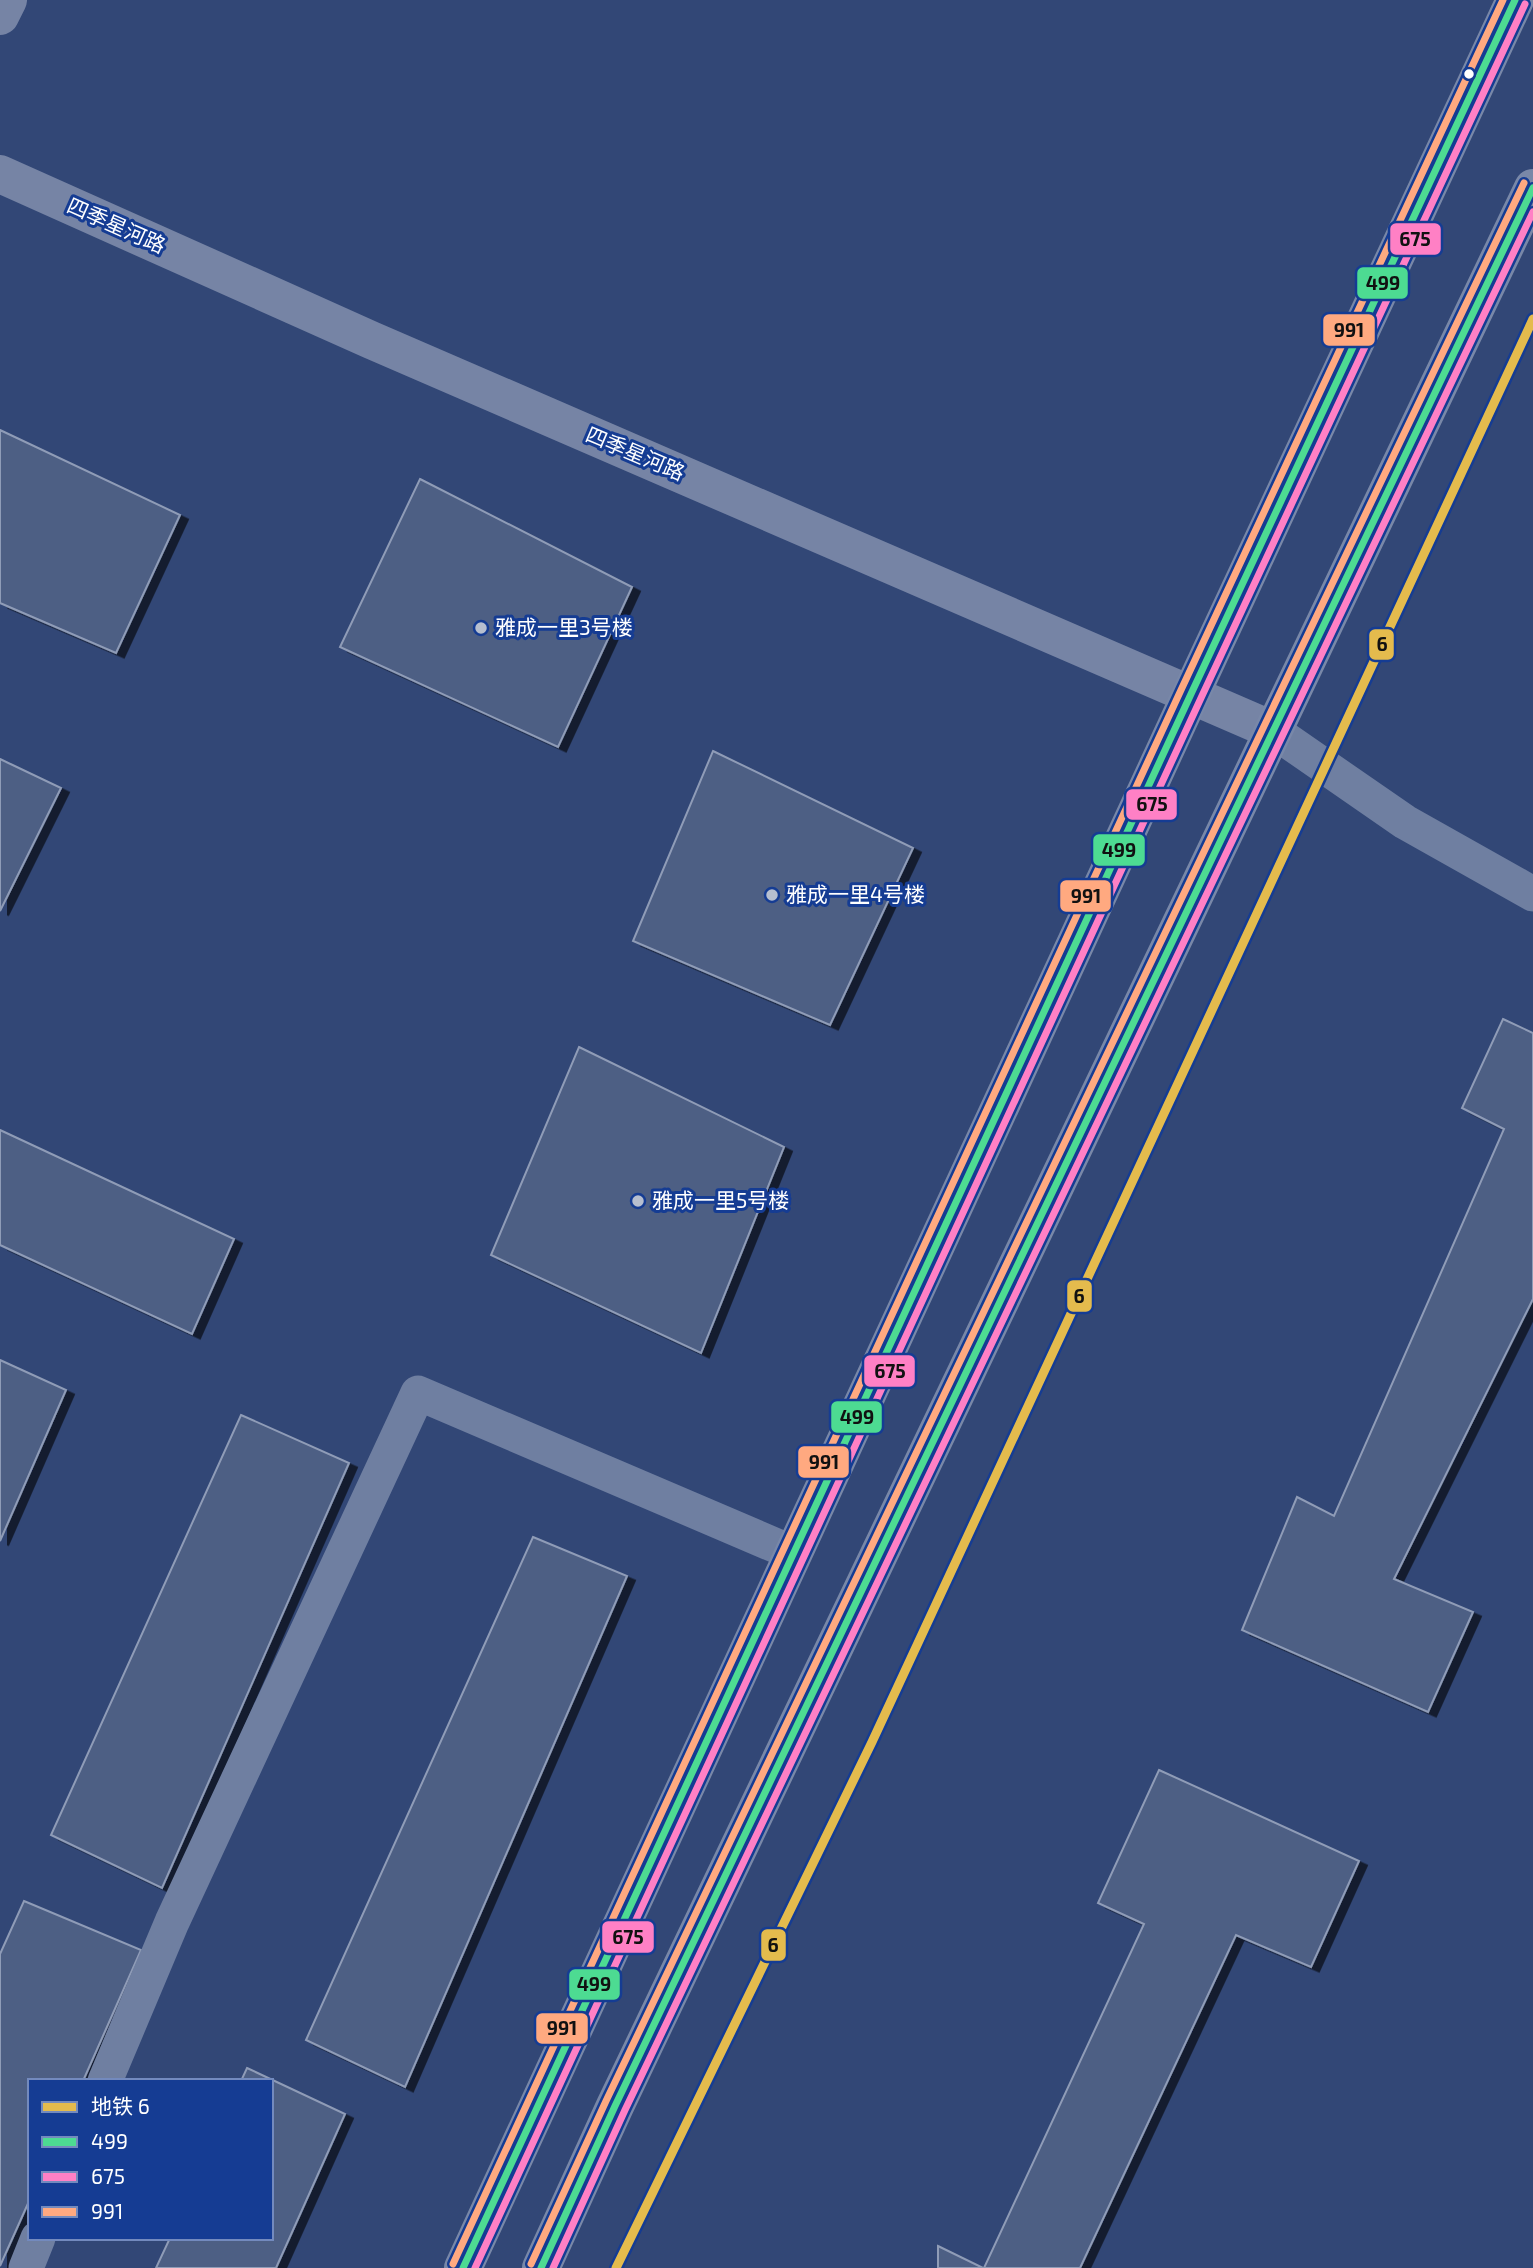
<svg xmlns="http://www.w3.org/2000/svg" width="1533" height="2268" viewBox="0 0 1533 2268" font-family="'Exo 2','Noto Sans SC',sans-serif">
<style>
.building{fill:#4d5e84;stroke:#8f9cb7;stroke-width:2;filter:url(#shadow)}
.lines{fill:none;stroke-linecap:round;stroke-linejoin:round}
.street{stroke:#6f7fa1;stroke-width:35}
.secondary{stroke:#7684a5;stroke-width:38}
.primary{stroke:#7988a8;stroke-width:38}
.bus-1-casing{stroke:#153c93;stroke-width:12}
.bus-2-casing{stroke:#153c93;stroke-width:12}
.bus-3-casing{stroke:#153c93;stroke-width:12}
.bus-1{stroke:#4ddb92;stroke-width:7}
.bus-2{stroke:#ff80c5;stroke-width:7}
.bus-3{stroke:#ffa980;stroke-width:7}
.metro-1-casing{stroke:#153c93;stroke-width:14}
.metro-1{stroke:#e4bb4d;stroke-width:9}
.bus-dot{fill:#fff;stroke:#153c93;stroke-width:2.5}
.poi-dot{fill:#b7bfcf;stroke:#153c93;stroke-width:2.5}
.labels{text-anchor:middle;stroke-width:6;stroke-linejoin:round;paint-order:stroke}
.street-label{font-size:21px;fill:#fff;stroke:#153c93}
.poi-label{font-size:21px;fill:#fff;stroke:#153c93;text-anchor:start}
.line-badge{stroke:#153c93;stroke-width:2.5}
.pale-badge-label{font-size:19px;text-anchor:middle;font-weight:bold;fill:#111}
</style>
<defs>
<filter id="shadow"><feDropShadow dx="8" dy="4.5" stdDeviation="0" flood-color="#0009"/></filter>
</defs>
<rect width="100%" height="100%" fill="#324776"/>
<path class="building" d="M0 430 180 515 116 653 0 603Z
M420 479 632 587 558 747 340 647Z
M713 751 913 848 830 1025 633 941Z
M0 759 61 788 0 911Z
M1503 1019 1533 1033V1299L1394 1579 1473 1612 1428 1712 1242 1630 1297 1497 1334 1516 1504 1129 1462 1108Z
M579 1047 784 1147 701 1353 491 1255Z
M0 1130 234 1239 192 1334 0 1245Z
M0 1360 66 1390 0 1541Z
M241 1415 349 1463 162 1888 51 1835Z
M533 1537 627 1576 405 2087 306 2040Z
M1159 1770 1359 1861 1311 1967 1236 1935 1080 2268H984L1144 1924 1098 1903Z
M24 1901 141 1950 83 2081H30V2199L0 2266V1954Z
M247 2068 345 2114 276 2268H156L170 2238H271V2081H241Z
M938 2246 983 2268H938Z"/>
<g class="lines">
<path class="street" d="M1272 730 1405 822 1533 894
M105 2081 172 1922 418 1393 793 1553
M26 2268 38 2238"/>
<path class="secondary" d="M0 16 8 0
M0 174 371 340 1272 730"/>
<path class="primary" d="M463 2268 1191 694 1515 0
M541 2268 615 2106 1533 188"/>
<g class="bus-1-casing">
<path id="bus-1" d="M463 2268 1191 694 1515 0
M541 2268 615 2106 1533 188"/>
</g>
<g class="bus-2-casing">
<path id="bus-2" d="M475 2268 1201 698 1525 4
M553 2268 625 2110 1533 212"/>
</g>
<g class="bus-3-casing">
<path id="bus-3" d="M453 2264 1181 690 1503 0
M531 2264 606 2101 1524 183"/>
</g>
<use href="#bus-1" class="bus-1"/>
<use href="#bus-2" class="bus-2"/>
<use href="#bus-3" class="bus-3"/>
<g class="metro-1-casing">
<path id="metro-1" d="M616 2268 872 1742 1533 319"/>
</g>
<use href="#metro-1" class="metro-1"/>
</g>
<circle class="bus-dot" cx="1469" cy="74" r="6"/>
<g class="poi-dot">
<circle cx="481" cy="628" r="7"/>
<circle cx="772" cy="895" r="7"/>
<circle cx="638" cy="1201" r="7"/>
</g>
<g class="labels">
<g class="street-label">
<text transform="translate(116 226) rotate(24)" y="7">四季星河路</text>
<text transform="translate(635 454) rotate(23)" y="7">四季星河路</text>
</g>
<g class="poi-label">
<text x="495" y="635">雅成一里3号楼</text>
<text x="786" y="902">雅成一里4号楼</text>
<text x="652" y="1208">雅成一里5号楼</text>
</g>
</g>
<g class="line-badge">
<rect x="1389" y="222" width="53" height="34" rx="7" fill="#ff80c5"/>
<rect x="1356" y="266" width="53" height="34" rx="7" fill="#4ddb92"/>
<rect x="1322" y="313" width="54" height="34" rx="7" fill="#ffa980"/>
<rect x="1368" y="628" width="27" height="33" rx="7" fill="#e4bb4d"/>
<rect x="1125" y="788" width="53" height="33" rx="7" fill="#ff80c5"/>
<rect x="1092" y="833" width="54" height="34" rx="7" fill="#4ddb92"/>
<rect x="1059" y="879" width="53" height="34" rx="7" fill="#ffa980"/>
<rect x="1066" y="1279" width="27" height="34" rx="7" fill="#e4bb4d"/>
<rect x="863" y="1354" width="53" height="34" rx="7" fill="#ff80c5"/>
<rect x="830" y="1400" width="53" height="34" rx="7" fill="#4ddb92"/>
<rect x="797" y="1445" width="53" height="34" rx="7" fill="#ffa980"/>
<rect x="601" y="1920" width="54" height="34" rx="7" fill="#ff80c5"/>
<rect x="760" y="1928" width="27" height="34" rx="7" fill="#e4bb4d"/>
<rect x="568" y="1968" width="53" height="33" rx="7" fill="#4ddb92"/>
<rect x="535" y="2012" width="54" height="33" rx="7" fill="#ffa980"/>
</g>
<g class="pale-badge-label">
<text x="1415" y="246">675</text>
<text x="1383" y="290">499</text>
<text x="1349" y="337">991</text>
<text x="1382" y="651">6</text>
<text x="1152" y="811">675</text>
<text x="1119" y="857">499</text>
<text x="1086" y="903">991</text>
<text x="1079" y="1303">6</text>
<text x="890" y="1378">675</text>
<text x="857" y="1424">499</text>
<text x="824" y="1469">991</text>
<text x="628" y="1944">675</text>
<text x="773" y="1952">6</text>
<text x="594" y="1991">499</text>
<text x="562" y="2035">991</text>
</g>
<rect x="28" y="2079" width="245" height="161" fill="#153c93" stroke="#738abe" stroke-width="2"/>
<rect x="42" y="2102" width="35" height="10" fill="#e4bb4d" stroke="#738abe" stroke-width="2"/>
<text x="91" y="2114" font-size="21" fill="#ffffff">地铁 6</text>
<rect x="42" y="2137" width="35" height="10" fill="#4ddb92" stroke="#738abe" stroke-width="2"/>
<text x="91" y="2149" font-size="21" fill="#ffffff">499</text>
<rect x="42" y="2172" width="35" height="10" fill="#ff80c5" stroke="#738abe" stroke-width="2"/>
<text x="91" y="2184" font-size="21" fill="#ffffff">675</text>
<rect x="42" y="2207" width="35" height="10" fill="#ffa980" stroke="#738abe" stroke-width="2"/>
<text x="91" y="2219" font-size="21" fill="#ffffff">991</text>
</svg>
